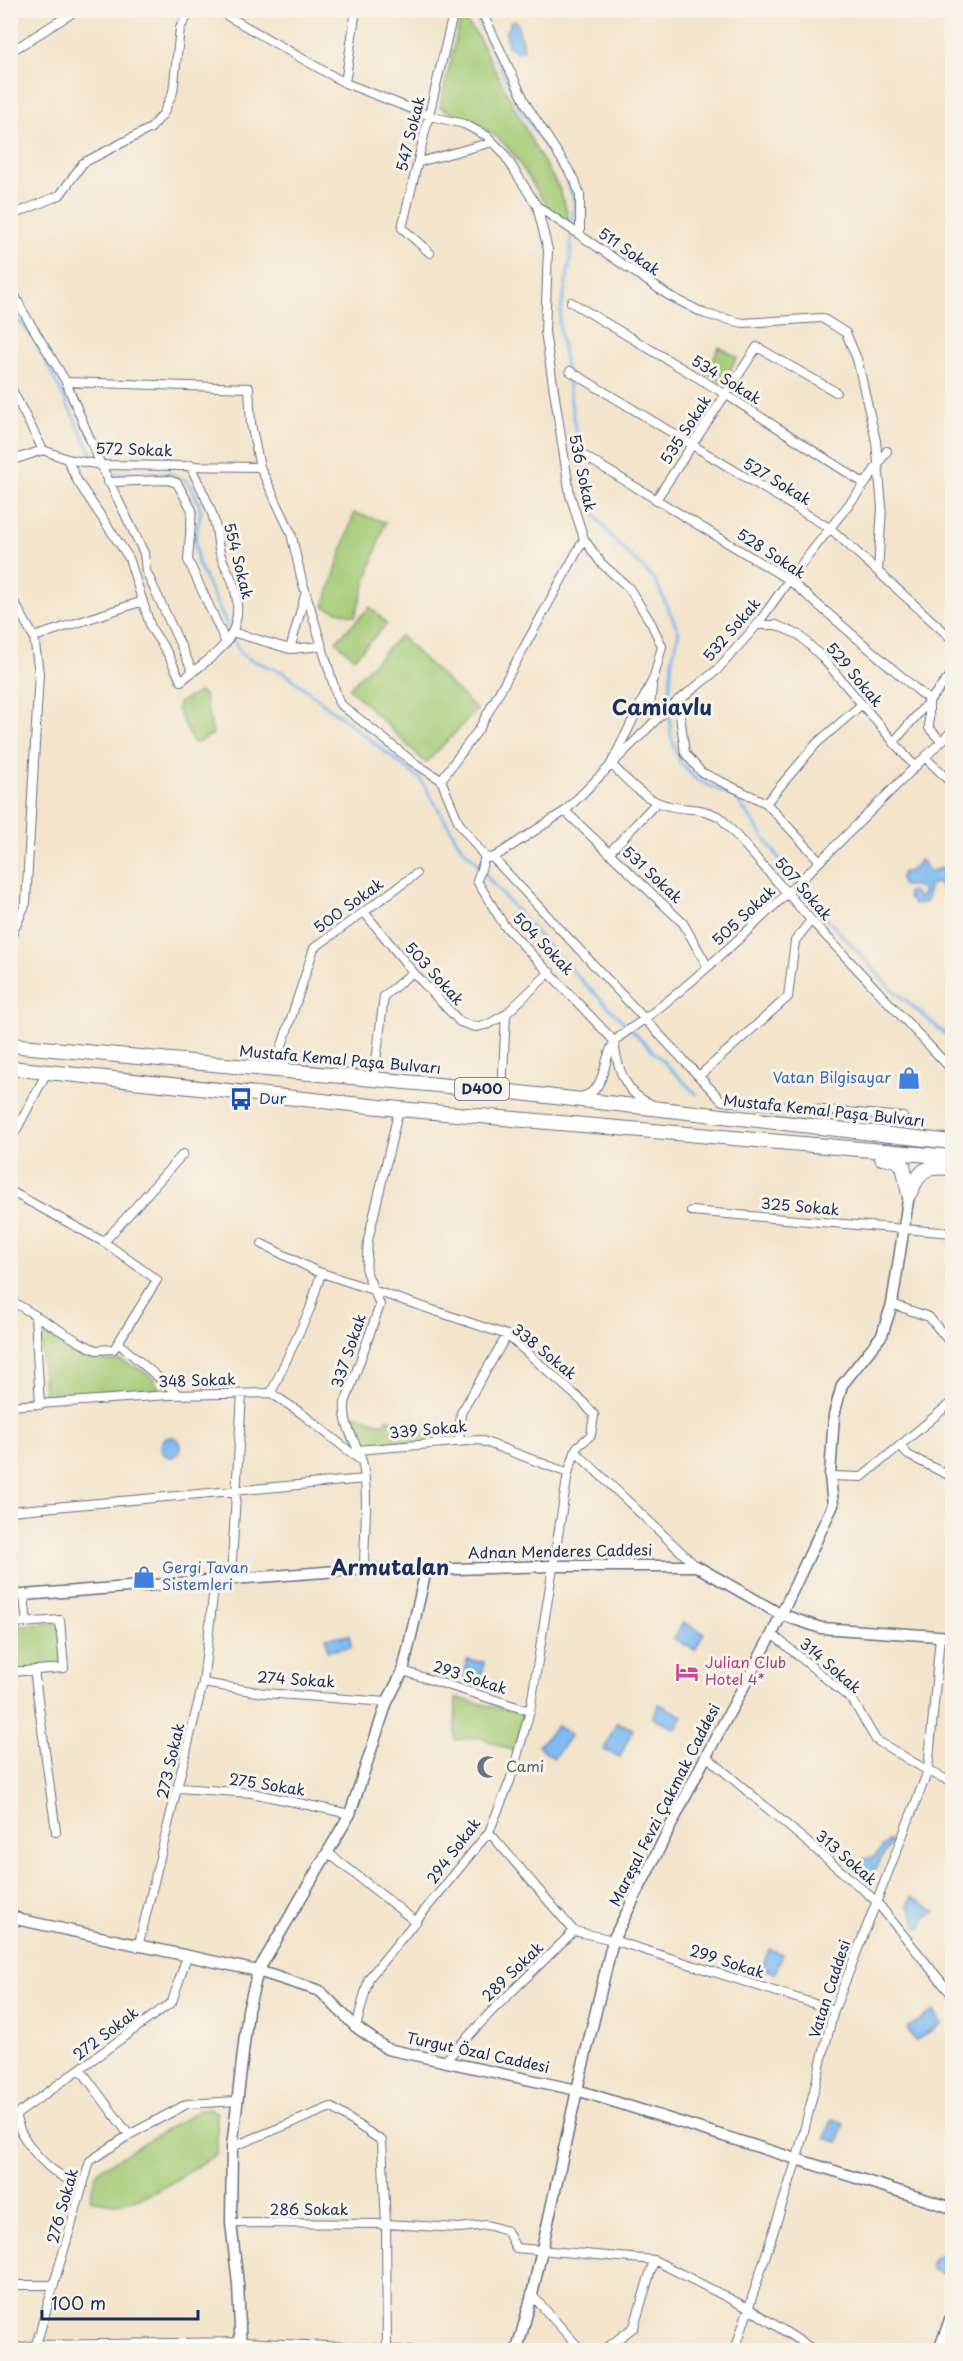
<svg xmlns="http://www.w3.org/2000/svg" width="963" height="2361" viewBox="0 0 963 2361" font-family="'Playpen Sans',sans-serif">
<style>
.green{fill:#a4cb76;stroke:#607d6a;stroke-width:1.5}
.water{fill:#7fbbf2;stroke:#4d75a8;stroke-width:1.5}
.lines{fill:none;stroke-linecap:round;stroke-linejoin:round}
.stream{stroke:#7fbbf2;stroke-width:3}
.minor-casing{stroke:#676e84;stroke-width:10}
.tertiary-casing{stroke:#676e84;stroke-width:13}
.trunk-casing{stroke:#676e84;stroke-width:16}
.minor{stroke:#fff;stroke-width:8}
.tertiary{stroke:#fff;stroke-width:10}
.trunk{stroke:#fff;stroke-width:14}
.labels{text-anchor:middle;stroke-width:6;stroke-linejoin:round;paint-order:stroke}
.shield{fill:#f7f3e8;stroke:#5d6a87;stroke-width:1.5}
.shield-label{font-size:14px;font-weight:bold;fill:#1b2f5e}
.street-label{font-size:15px;fill:#1b2f5e;stroke:#f7f3e8}
.shop-label{font-size:15px;fill:#366cbe;stroke:#f7f3e8;text-anchor:end}
.transit-label{font-size:15px;fill:#164399;stroke:#f7f3e8;text-anchor:start}
.hotel-label{font-size:15px;fill:#b23c85;stroke:#f7f3e8;text-anchor:start}
.worship-label{font-size:15px;fill:#5b616d;stroke:#f7f3e8;text-anchor:start}
.district-label{font-size:21px;font-weight:bold;fill:#1b2f5e;stroke:#f7f3e8}
</style>
<rect width="100%" height="100%" fill="#f7f3e8"/>
<filter id="ink" filterUnits="userSpaceOnUse"><feTurbulence type="fractalNoise" baseFrequency=".0167" numOctaves="2"/><feDisplacementMap in="SourceGraphic" scale="12" xChannelSelector="R" yChannelSelector="G"/><feConvolveMatrix kernelMatrix="1 2 1 2 8 2 1 2 1" color-interpolation-filters="sRGB"/></filter>
<filter id="wash" filterUnits="userSpaceOnUse"><feTurbulence type="fractalNoise" baseFrequency=".008" numOctaves="4" result="noise"/><feDisplacementMap in="SourceGraphic" scale="24" xChannelSelector="R" yChannelSelector="G"/><feGaussianBlur stdDeviation="1.35" result="paint"/><feColorMatrix in="noise" values="0 0 0 0 0 0 0 0 0 0 0 0 0 0 0 0 0 1.4 0 .05"/><feComposite in="paint" operator="in"/></filter>
<g filter="url(#wash)">
<rect width="100%" height="100%" fill="#f3e4cb"/>
<path class="green" d="M461 16 477 35 537 151 559 188 568 214 569 229C537 204 523 154 490 132 475 122 456 115 440 107Z
M719 347 737 357 724 382 706 373Z
M354 513 385 522 355 616 324 607Z
M370 607 387 624 354 658 336 641Z
M400 636 477 710 426 763 349 688Z
M199 692 204 695 213 734 197 743 193 742 177 709 178 703Z
M40 1333 107 1361H121L138 1368 154 1378 159 1390 44 1395Z
M354 1414 384 1424 386 1419 424 1428 458 1424 457 1440 365 1446 354 1439 350 1424Z
M59 1622 63 1666 11 1671V1627Z
M456 1698 525 1714 514 1751 479 1737 455 1740Z
M210 2109 217 2112V2154C180 2176 135 2216 90 2199L95 2176 102 2168 199 2110Z"/>
<path class="water" d="M516 20 524 50 516 52 514 48 508 47 506 31 510 27V22Z
M921 860 930 872 941 868 947 869 952 878 946 886 934 883 929 886 927 902 915 905 908 898V892L913 891 919 899 924 892 917 886H903L900 879 903 872H909Z
M161 1447a10 10 0 1 1 20 0a10 10 0 1 1-20 0Z
M683 1622 704 1633 695 1650 674 1639Z
M350 1635 351 1647 328 1651 326 1638Z
M467 1660 484 1662 481 1683 464 1681Z
M659 1704 683 1716 676 1729 652 1718Z
M617 1722 633 1729 620 1757 604 1750Z
M557 1726 571 1735 554 1758 538 1746Z
M889 1840 891 1843 873 1872 861 1868 860 1863 865 1859 874 1857Z
M911 1897 936 1911 924 1918 922 1928 916 1927 914 1914 908 1906Z
M769 1949 782 1954 775 1973 762 1968Z
M934 2011 942 2024 915 2041 907 2028Z
M832 2119 844 2123 838 2142 825 2138Z
M931 2264a9 9 0 1 1 18 0a9 9 0 1 1-18 0Z"/>
<g class="lines">
<path class="stream" d="M473 10 521 110 566 178 574 200 570 261 559 323 584 485 593 512 614 540 655 580 679 632 672 660 669 698 671 737 680 762 695 779 736 798 805 895 890 987 952 1040
M10 305 15 316 36 342 95 460
M107 470 111 474 169 473 187 481 196 496 201 511 195 540 198 563 239 651 249 659 285 673 420 779 462 848 473 858 494 885 552 951 696 1094"/>
</g>
</g>
<g filter="url(#ink)">
<g class="lines">
<g class="minor-casing">
<path id="minor" d="M217 10 345 83 430 116 464 124 487 136 502 151 537 206 668 295 705 314 743 323 822 318 846 333 857 359 876 441 882 507 878 571
M481 10 527 106 575 180 580 196V233
M10 52 77 10
M345 83 356 10
M419 162 493 142
M10 216 60 195 83 163 151 128 163 114 173 92 180 28 191 10
M430 253 402 228 454 10
M10 285 22 310 65 380 101 465 144 553 146 571 193 672
M571 302 725 394 865 484
M570 371 831 529 952 639
M66 382 249 388 251 424 260 467 291 533 301 577 339 703 413 762 441 780 459 823 485 857
M10 386 43 450
M581 454 789 580 929 700V728L941 741
M67 459 78 482 129 558 151 628 168 654 181 681C216 653 248 638 234 586 231 575 224 566 221 556 217 546 218 535 215 524 211 504 198 484 190 465
M10 461 43 450 67 459 101 465 260 467
M108 482 168 480 177 483 192 510 188 560 226 643
M657 498 757 347 836 392
M584 539 601 563 629 588 651 623 662 646 654 677 611 764C627 780 645 801 669 806 690 811 698 806 720 817L811 920 952 1070
M10 595 34 637 39 673 26 903 10 939
M757 625H776L799 635 821 656 915 767
M232 632 290 649 322 646
M34 637 143 601
M290 649 305 595
M652 686 650 707 655 713H663
M678 700 685 753 701 772 766 803 820 861
M893 743 952 674
M925 757 952 784
M441 780 479 729 584 539 570 495 545 332 548 250 537 206
M766 803 817 743 861 705
M565 811 683 923 708 967
M609 853 656 803
M485 857 493 858 565 811 663 713 717 670 757 625 789 580 865 484 887 451
M485 857 477 881 504 925 614 1041
M493 858 722 1101 903 1117
M364 912 413 972 460 1022 475 1027 489 1024 506 1014 550 972
M614 1041C617 1068 625 1095 653 1105
M274 1070 314 948 416 874
M699 1076 788 997 795 941 811 920
M374 1078 384 996 413 972
M502 1091 506 1014
M580 1097C612 1091 598 1051 623 1034 666 1005 705 970 743 935 815 869 882 798 952 731
M10 1142 47 1072
M10 1191 104 1242 157 1280 114 1349 96 1350 81 1343 10 1300
M691 1211 952 1233
M104 1242 183 1154
M262 1244 316 1271 507 1335 583 1402 594 1415 591 1435 577 1447 568 1473 530 1711 510 1781 489 1832 369 1978 356 2027
M892 1304 929 1317 952 1345
M35 1315 40 1405
M118 1343 179 1395
M271 1393 310 1309 321 1273
M10 1406 169 1395 271 1393 301 1413 359 1459
M459 1442 461 1413 507 1335
M900 1446 908 1455 952 1477
M357 1450 480 1440 568 1473
M576 1452 696 1566
M830 1476 862 1477 952 1402
M10 1511 365 1479
M364 1569C364 1535 369 1499 363 1465 358 1441 343 1431 345 1403L380 1305 366 1271 368 1240 399 1109
M231 1578 242 1394
M24 1595 27 1623
M10 1624 60 1620 64 1668 10 1672
M772 1634 853 1701 876 1740 928 1771 952 1782
M34 1670 56 1832
M403 1671 530 1711
M203 1683 264 1693 387 1702
M706 1756 875 1900 952 1995
M179 1788 252 1793 350 1814
M489 1832 574 1931
M327 1852 416 1922
M138 1947 203 1683 215 1579
M445 2061 492 2011 574 1931 613 1940 834 2010
M81 2070 129 2135
M10 2109C18 2117 17 2126 22 2134 38 2161 54 2174 81 2186
M16 2115 172 2002 187 1956
M232 2147 331 2107 382 2141 386 2224 459 2228 487 2225 507 2231 516 2248 654 2260 750 2309 814 2350
M231 2223 386 2224 387 2350
M10 2285H54
M532 2295 581 2350
M36 2345 90 2161 129 2135 187 2104 237 2101
M10 2349 36 2345 242 2342 411 2350
M604 2350 634 2327 654 2260
M735 2350 797 2159 834 2010 928 1771 940 1636"/>
</g>
<g class="tertiary-casing">
<path id="tertiary" d="M10 1596 364 1569 426 1570 552 1566H696L780 1614 821 1628 952 1637
M10 1915 21 1920 258 1971 320 1991 356 2027 387 2049 577 2090 952 2208
M241 2350 238 2284 231 2223 232 2147 248 2010 258 1971 350 1814 387 1702 403 1671 426 1570
M517 2350 532 2295 577 2090 613 1940 706 1756 772 1634 833 1505 830 1476 834 1415 842 1385 882 1335 892 1304 909 1194
M939 2350 952 2314"/>
</g>
<g class="trunk-casing">
<path id="trunk" d="M10 1045 502 1091 952 1142
M10 1068 399 1109 952 1157
M882 1158 894 1159 903 1165 909 1194
M909 1194C922 1168 924 1166 952 1168"/>
</g>
<use href="#minor" class="minor"/>
<use href="#tertiary" class="tertiary"/>
<use href="#trunk" class="trunk"/>
</g>
</g>
<defs>
<g id="shop-bare" transform="scale(1.8)"><path d="M-5-2.5h2.3a2.7 3.5 0 0 1 5.4 0H5L5.5 6h-11ZM-1.5-2.5h3a1.5 2.3 0 0 0-3 0Z" fill="#3f7fe0" stroke="#f7f3e8" stroke-width="2.5" paint-order="stroke"/></g>
<g id="bus-bare" transform="scale(1.8)"><path d="M-5-6H5V4H4V6H2V4H-2V6H-4V4H-5ZM-3.5-4V0h7V-4ZM-3.5 1.2v1.5H-2V1.2ZM2 1.2v1.5H3.5V1.2Z" fill="#1a4fb4" stroke="#f7f3e8" stroke-width="2.5" paint-order="stroke"/></g>
<g id="hotel-bare" transform="scale(1.8)"><path d="M-6-4.5h1.5V1H6V5H4.5V3h-9V5H-6ZM-4 0a1.8 1.8 0 1 1 3.6 0ZM.5 0V-2.5h3Q6-2.5 6 0Z" fill="#d1479c" stroke="#f7f3e8" stroke-width="2.5" paint-order="stroke"/></g>
<g id="mosque-bare" transform="scale(1.8)"><path d="M3.5-4.9A6 6 0 1 0 3.5 4.9A5 5 0 1 1 3.5-4.9Z" fill="#6b7280" stroke="#f7f3e8" stroke-width="2.5" paint-order="stroke"/></g>
</defs>
<g fill-rule="evenodd">
<use href="#shop-bare" x="909" y="1078"/>
<use href="#bus-bare" x="241" y="1099"/>
<use href="#shop-bare" x="144" y="1577"/>
<use href="#hotel-bare" x="687" y="1672"/>
<use href="#mosque-bare" x="488" y="1767"/>
</g>
<g class="labels">
<rect class="shield" x="455" y="1078" width="54" height="22" rx="4.5"/>
<g class="shield-label">
<text x="482" y="1094">D400</text>
</g>
<g class="street-label">
<text transform="translate(411 134) rotate(-76)" y="5">547 Sokak</text>
<text transform="translate(629 252) rotate(35)" y="5">511 Sokak</text>
<text transform="translate(726 380) rotate(32)" y="5">534 Sokak</text>
<text transform="translate(686 430) rotate(-57)" y="5">535 Sokak</text>
<text transform="translate(134 450) rotate(2)" y="5">572 Sokak</text>
<text transform="translate(582 473) rotate(78)" y="5">536 Sokak</text>
<text transform="translate(777 482) rotate(31)" y="5">527 Sokak</text>
<text transform="translate(771 554) rotate(33)" y="5">528 Sokak</text>
<text transform="translate(238 561) rotate(76)" y="5">554 Sokak</text>
<text transform="translate(732 630) rotate(-49)" y="5">532 Sokak</text>
<text transform="translate(854 675) rotate(50)" y="5">529 Sokak</text>
<text transform="translate(652 875) rotate(43)" y="5">531 Sokak</text>
<text transform="translate(803 889) rotate(49)" y="5">507 Sokak</text>
<text transform="translate(349 906) rotate(-36)" y="5">500 Sokak</text>
<text transform="translate(744 916) rotate(-43)" y="5">505 Sokak</text>
<text transform="translate(543 944) rotate(46)" y="5">504 Sokak</text>
<text transform="translate(434 974) rotate(48)" y="5">503 Sokak</text>
<text transform="translate(340 1060) rotate(5)" y="5">Mustafa Kemal Paşa Bulvarı</text>
<text transform="translate(824 1111) rotate(6)" y="5">Mustafa Kemal Paşa Bulvarı</text>
<text transform="translate(800 1207) rotate(5)" y="5">325 Sokak</text>
<text transform="translate(349 1351) rotate(-71)" y="5">337 Sokak</text>
<text transform="translate(544 1352) rotate(39)" y="5">338 Sokak</text>
<text transform="translate(197 1381) rotate(-2)" y="5">348 Sokak</text>
<text transform="translate(428 1430) rotate(-5)" y="5">339 Sokak</text>
<text transform="translate(560 1552) rotate(-1)" y="5">Adnan Menderes Caddesi</text>
<text transform="translate(830 1666) rotate(41)" y="5">314 Sokak</text>
<text transform="translate(470 1678) rotate(18)" y="5">293 Sokak</text>
<text transform="translate(296 1680) rotate(4)" y="5">274 Sokak</text>
<text transform="translate(171 1761) rotate(-77)" y="5">273 Sokak</text>
<text transform="translate(267 1785) rotate(9)" y="5">275 Sokak</text>
<text transform="translate(665 1805) rotate(-63)" y="5">Mareşal Fevzi Çakmak Caddesi</text>
<text transform="translate(454 1851) rotate(-53)" y="5">294 Sokak</text>
<text transform="translate(846 1858) rotate(41)" y="5">313 Sokak</text>
<text transform="translate(727 1962) rotate(18)" y="5">299 Sokak</text>
<text transform="translate(513 1972) rotate(-44)" y="5">289 Sokak</text>
<text transform="translate(830 1989) rotate(-72)" y="5">Vatan Caddesi</text>
<text transform="translate(106 2034) rotate(-37)" y="5">272 Sokak</text>
<text transform="translate(478 2053) rotate(12)" y="5">Turgut Özal Caddesi</text>
<text transform="translate(63 2206) rotate(-74)" y="5">276 Sokak</text>
<text x="309" y="2215">286 Sokak</text>
</g>
<g class="shop-label">
<text x="891" y="1083">Vatan Bilgisayar</text>
<text x="162" y="1573" text-anchor="start">Gergi Tavan<tspan x="162" dy="17">Sistemleri</tspan></text>
</g>
<g class="transit-label">
<text x="259" y="1104">Dur</text>
</g>
<g class="hotel-label">
<text x="705" y="1668">Julian Club<tspan x="705" dy="17">Hotel 4*</tspan></text>
</g>
<g class="worship-label">
<text x="506" y="1772">Cami</text>
</g>
<g class="district-label">
<text x="662" y="715">Camiavlu</text>
<text x="390" y="1575">Armutalan</text>
</g>
</g>
<rect width="963" height="2361" fill="none" stroke="#f7f3e8" stroke-width="36"/>
<path d="M42 2310v9h156v-9" fill="none" stroke="#1b2f5e" stroke-width="3"/>
<text x="51" y="2310" font-size="18" fill="#1b2f5e" stroke="#f7f3e8" stroke-width="4.5" paint-order="stroke">100 m</text>
</svg>
